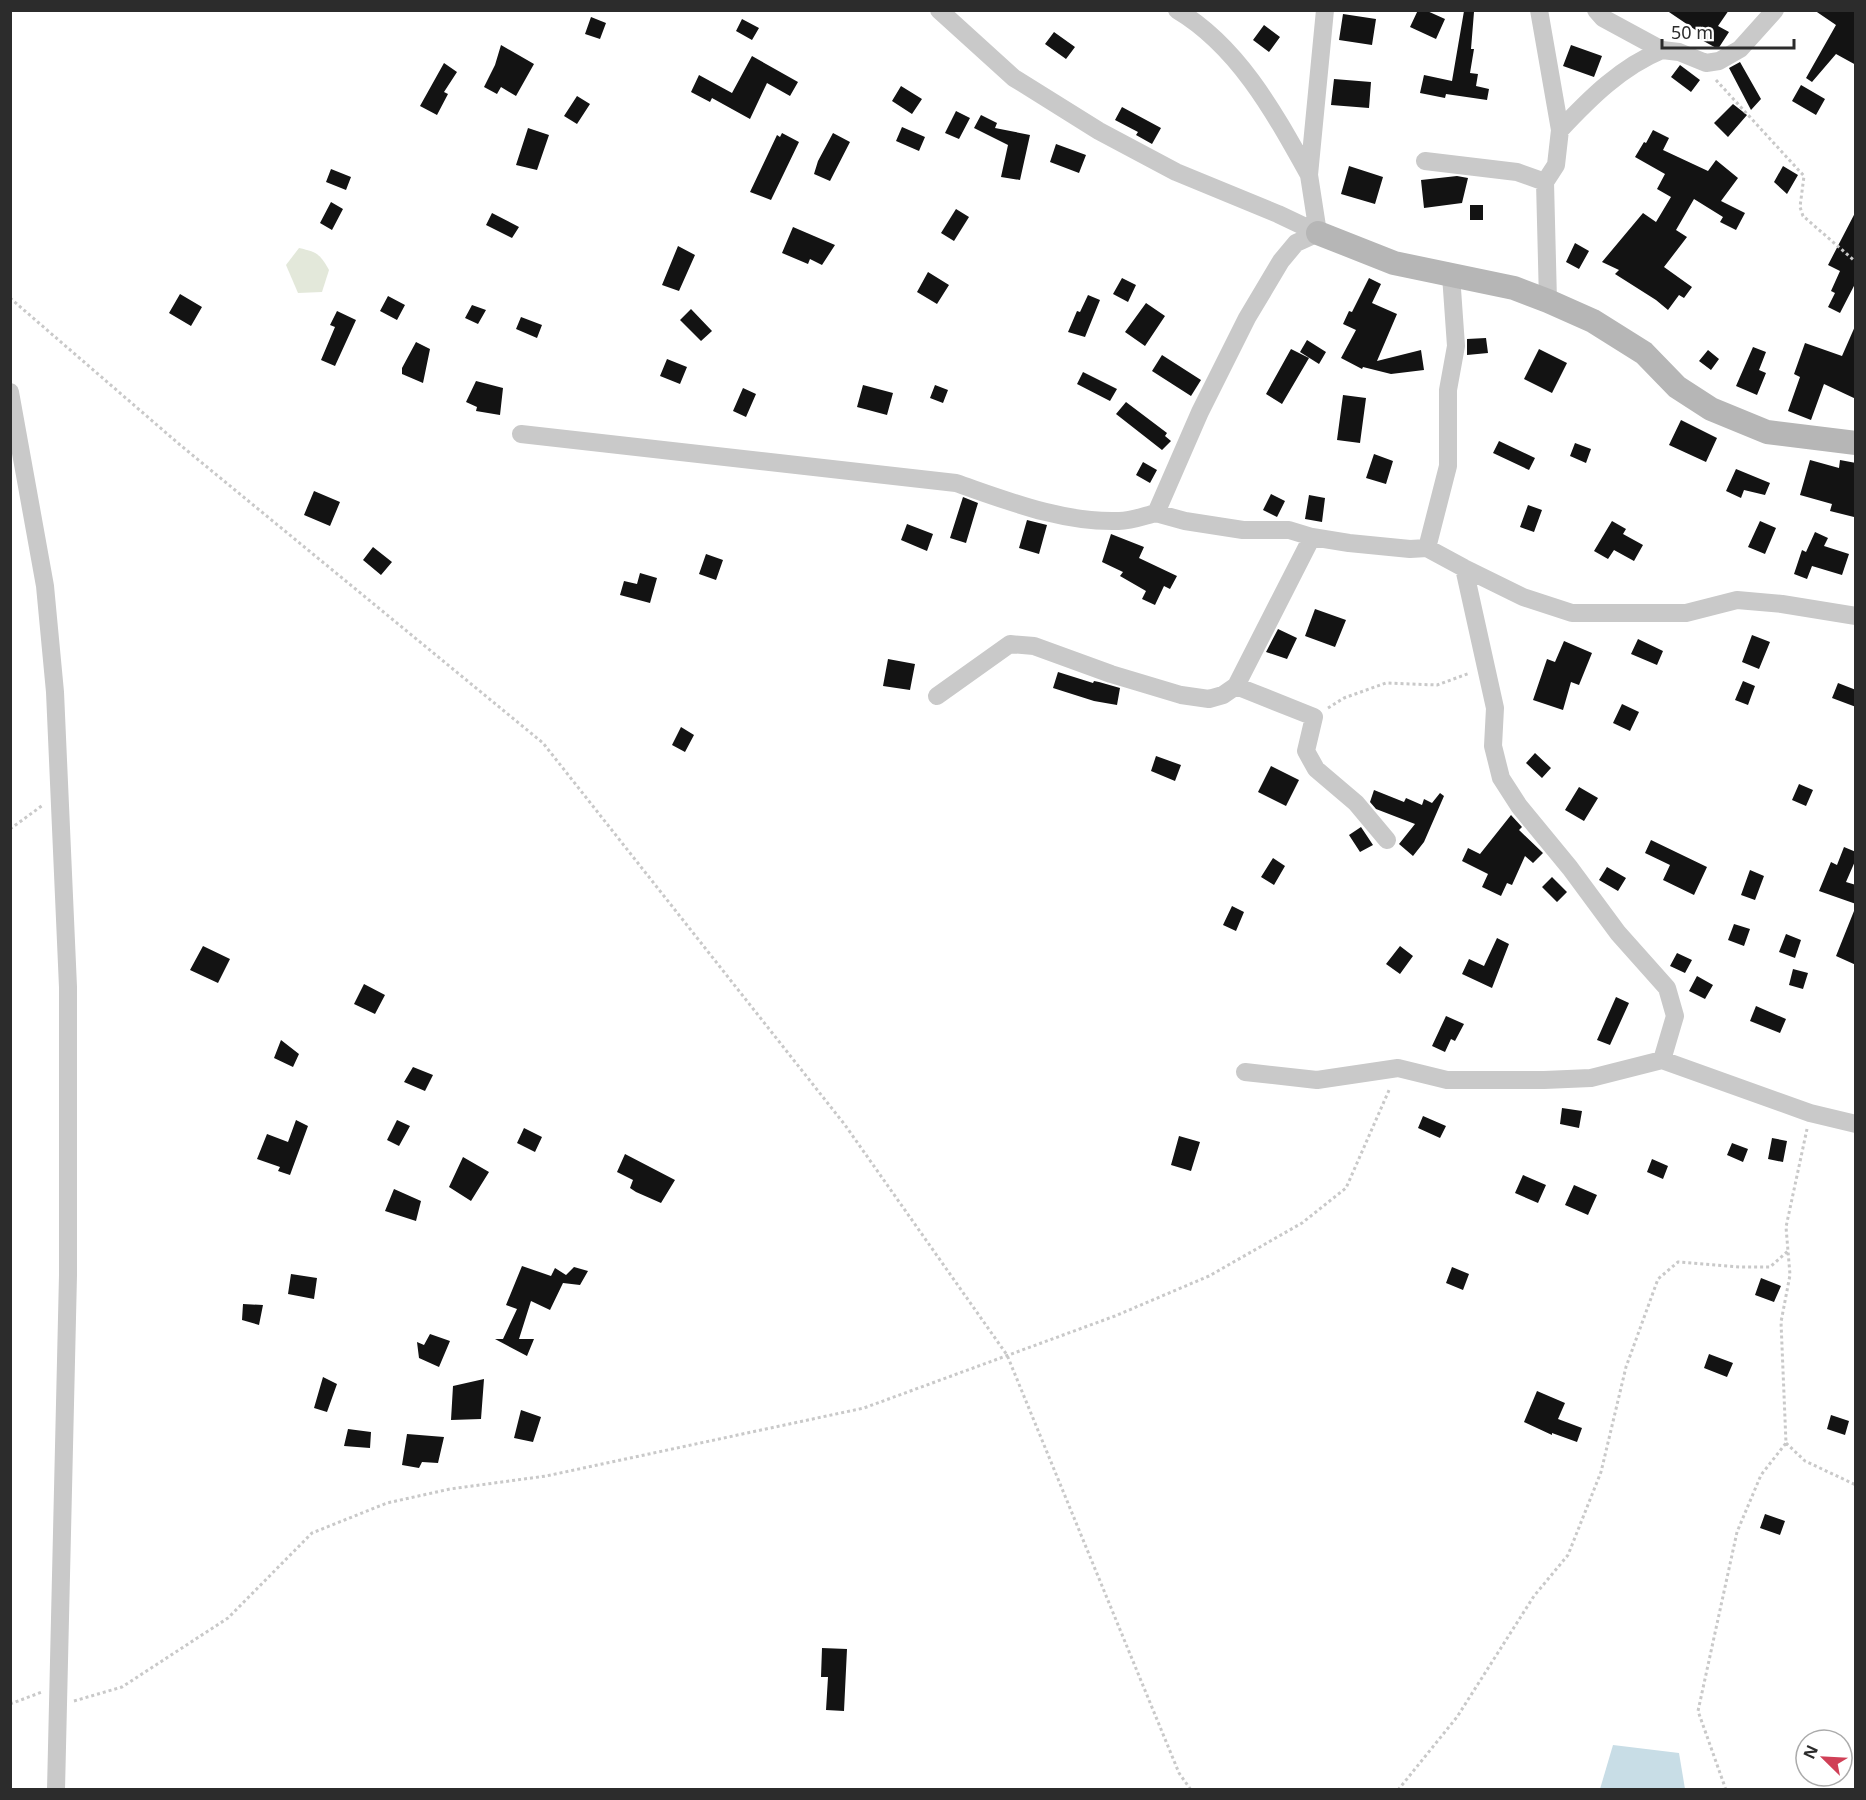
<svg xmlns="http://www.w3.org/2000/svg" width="1866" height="1800" viewBox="0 0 1866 1800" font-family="'Noto Sans',sans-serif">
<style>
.green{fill:#e3e8da}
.water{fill:#c8dde6}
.building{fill:#131313}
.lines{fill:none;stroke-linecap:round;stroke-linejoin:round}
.path{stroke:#c9c9c9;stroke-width:3;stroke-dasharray:3 3;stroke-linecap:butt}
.street{stroke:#c9c9c9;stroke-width:18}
.secondary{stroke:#b6b6b6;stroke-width:24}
</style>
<rect width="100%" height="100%" fill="#fff"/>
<path class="green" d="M299 248C317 252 320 254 329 270L322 292 298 293 286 265Z"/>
<path class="water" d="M1613 1745 1679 1753 1685 1789H1600Z"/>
<path class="building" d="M1418 10H1425L1445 19 1436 39 1410 27Z
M1666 10H1729L1718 26 1729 32 1718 49 1698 38 1700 33Z
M1814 10H1856V65L1836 54 1812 82 1806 78 1836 25Z
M1464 11 1474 12 1471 49H1474L1470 73 1478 74 1476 86 1489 89 1487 100 1446 94 1445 98 1420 93 1424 75 1452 81Z
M1343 14 1376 19 1372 45 1339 40Z
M591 17 606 23 600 39 585 34Z
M742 19 759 28 752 40 736 31Z
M1264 25 1280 37 1269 52 1253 40Z
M1054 32 1075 47 1066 59 1045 44Z
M501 45 534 64 516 96 501 87 497 94 484 87 495 65Z
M1571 45 1602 56 1594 77 1563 66Z
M752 56 798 82 790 96 767 83 750 119 712 98 710 102 691 92 699 75 732 93Z
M1740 62 1761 99 1751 110 1729 68Z
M444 63 457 72 444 92 448 94 437 115 420 106Z
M1680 65 1700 80 1691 92 1671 77Z
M1334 79 1371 82 1369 108 1331 105Z
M1801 85 1825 99 1816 115 1792 101Z
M901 86 922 99 912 114 892 101Z
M577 96 590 104 577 124 564 116Z
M1733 104 1747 115 1728 137 1714 123Z
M1122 107 1161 128 1152 144 1136 135 1138 132 1115 120Z
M956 111 970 118 959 139 945 133Z
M981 115 997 123 995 128 1030 135 1020 180 1001 177 1008 145 974 128Z
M902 127 925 137 919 151 896 141Z
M528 128 549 135 537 170 516 165Z
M1653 130 1669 138 1663 150 1708 171 1716 160 1738 178 1721 201 1745 213 1736 230 1720 222 1723 217 1694 199 1676 230 1687 237 1664 267 1692 287 1684 298 1679 295 1668 310 1656 300 1615 274 1619 270 1602 262 1643 213 1656 222 1671 197 1657 189 1665 174 1635 157 1644 142 1646 143Z
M782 133 799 142 771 200 750 192 777 135 780 137Z
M833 133 850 142 830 181 814 174 818 161Z
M1056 144 1086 155 1079 173 1050 162Z
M1349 166 1383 177 1375 204 1341 194Z
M1783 166 1798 175 1787 194 1774 182Z
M331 169 351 177 346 190 326 182Z
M1457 176 1468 178 1462 203 1424 208 1421 180Z
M331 202 343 209 332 230 320 223Z
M1470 205H1483V220H1470Z
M956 209 969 217 954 241 941 233Z
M1856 211V282L1840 313 1828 307 1835 293 1831 291 1840 271 1828 265Z
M492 213 519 227 512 238 486 225Z
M793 227 835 245 822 265 810 259 808 264 782 253Z
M1575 243 1589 251 1579 269 1566 262Z
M678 246 695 255 679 291 662 285Z
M928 272 949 285 937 304 917 292Z
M1122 278 1136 285 1128 302 1113 294Z
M1369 278 1381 284 1372 303 1397 314 1377 361 1421 350 1424 370 1391 374 1363 367 1362 369 1341 358 1356 330 1343 324 1349 311 1352 312Z
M180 294 202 307 191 326 169 313Z
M1088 295 1100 300 1085 337 1068 332 1077 311 1080 312Z
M388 296 405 305 397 320 380 311Z
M1146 303 1165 316 1145 346 1125 332Z
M472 305 486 310 478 324 465 318Z
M691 309 712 331 701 341 680 320Z
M337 311 356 320 335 366 321 360 335 327 330 325Z
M521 317 542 325 537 338 516 329Z
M1856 324V399L1824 384 1811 420 1788 411 1800 377 1794 374 1805 343 1842 356Z
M1486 338 1488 353 1467 355V339Z
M1307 340 1326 352 1319 364 1300 352Z
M416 342 430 349 423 383 402 374V368Z
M1753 347 1766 352 1759 370 1766 373 1757 395 1736 386Z
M1291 349 1309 358 1282 404 1266 394Z
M1539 349 1567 363 1552 393 1524 379Z
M1708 350 1719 359 1711 370 1699 361Z
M1162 355 1201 380 1191 396 1152 371Z
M667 359 687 367 680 384 660 376Z
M1083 372 1117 389 1110 401 1077 384Z
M476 381 503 388 500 415 476 411 477 407 466 402Z
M863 385 893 393 887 415 857 407Z
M935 385 948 390 943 403 930 398Z
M743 388 756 394 746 417 733 411Z
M1343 395 1366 398 1360 443 1337 440Z
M1126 402 1167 433 1165 436 1171 441 1162 450 1116 414Z
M1681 420 1717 438 1706 462 1669 445Z
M1499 441 1535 458 1529 470 1493 453Z
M1575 443 1591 449 1586 463 1570 456Z
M1374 454 1393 461 1386 484 1366 478Z
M1810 460 1839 468 1840 460 1856 463V509L1854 517 1830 511 1832 504 1800 495Z
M1143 462 1157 470 1150 483 1136 475Z
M1736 469 1770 483 1765 495 1744 490 1741 498 1726 491Z
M314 491 340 502 330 526 304 515Z
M1271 494 1285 501 1277 517 1263 510Z
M1309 495 1325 498 1322 522 1305 519Z
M963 497 978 503 966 543 950 538Z
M1528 505 1542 510 1534 532 1520 527Z
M1027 520 1047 525 1039 554 1019 548Z
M1612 521 1626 529 1623 534 1643 545 1634 561 1614 550 1608 559 1594 551Z
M1760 521 1776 528 1765 554 1748 547Z
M907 524 933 534 927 551 901 540Z
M1815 532 1828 538 1824 546 1849 554 1842 575 1812 566 1807 579 1794 574 1802 550 1806 552Z
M1111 534 1144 547 1139 558 1177 576 1170 589 1164 586 1155 605 1142 599 1146 591 1120 576 1123 572 1102 562Z
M373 547 392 562 381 575 363 560Z
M706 554 723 560 716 580 699 574Z
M640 573 657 578 650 603 620 595 624 581 637 584Z
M1315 609 1346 620 1335 647 1305 636Z
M1278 629 1297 638 1287 659 1266 652Z
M1752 635 1770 642 1759 669 1742 662Z
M1638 639 1663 651 1657 665 1631 654Z
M1564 641 1592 653 1579 685 1571 682 1563 710 1533 700 1547 659 1555 662Z
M888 659 915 664 910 690 883 686Z
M1058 672 1093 683 1094 681 1099 682 1120 688 1117 705 1094 701 1053 688Z
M1743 681 1755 686 1748 705 1735 700Z
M1838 683 1856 690V707L1832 698Z
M1622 704 1639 712 1630 731 1613 723Z
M681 727 694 735 685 752 672 745Z
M1535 753 1551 768 1542 778 1526 763Z
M1156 756 1181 765 1175 781 1151 771Z
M1271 766 1299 780 1286 806 1258 792Z
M1799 784 1813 790 1806 806 1792 800Z
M1579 787 1598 798 1584 821 1565 810Z
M1374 790 1404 802 1406 798 1422 805 1424 799 1432 803 1440 793 1444 796 1424 842 1413 856 1399 844 1415 824 1376 809 1370 802Z
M1511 815 1522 827 1519 830 1543 853 1533 863 1525 856 1512 885 1507 883 1501 896 1482 887 1488 874 1462 861 1468 848 1480 854Z
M1361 827 1373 845 1360 852 1349 835Z
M1651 840 1707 867 1694 895 1663 880 1670 865 1645 853Z
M1844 847 1856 852V859L1846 882 1856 885V904L1819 891 1831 862 1837 865Z
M1273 858 1285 866 1274 885 1261 877Z
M1607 867 1626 878 1618 891 1599 880Z
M1750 870 1764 876 1755 900 1741 895Z
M1552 877 1567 892 1557 902 1542 887Z
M1232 906 1244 912 1236 931 1223 925Z
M1854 911H1856V965L1836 956Z
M1734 924 1750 929 1744 946 1728 940Z
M1786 934 1801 940 1795 958 1779 952Z
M1497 938 1509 944 1492 988 1462 974 1469 959 1484 966Z
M203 946 230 959 218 983 190 970Z
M1400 946 1413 956 1400 974 1386 964Z
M1677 953 1692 960 1685 973 1670 966Z
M1793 969 1808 973 1803 989 1789 985Z
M1697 976 1713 985 1705 999 1689 991Z
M364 984 385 995 375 1014 354 1004Z
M1616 997 1629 1003 1610 1045 1597 1040Z
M1756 1006 1786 1019 1780 1033 1750 1021Z
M1446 1016 1464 1024 1455 1041 1451 1039 1445 1052 1432 1046Z
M281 1040 299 1054 293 1067 274 1058Z
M413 1067 433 1075 425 1091 404 1082Z
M1562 1108 1582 1111 1579 1128 1560 1124Z
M1423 1116 1446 1126 1440 1138 1418 1128Z
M296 1120 308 1126 290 1175 278 1171 280 1167 257 1159 267 1134 288 1142Z
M397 1120 410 1126 399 1146 387 1140Z
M524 1128 542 1137 535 1152 517 1143Z
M1179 1136 1200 1142 1191 1171 1171 1165Z
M1772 1138 1787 1141 1783 1162 1768 1159Z
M1732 1143 1748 1149 1743 1162 1727 1155Z
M625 1154 675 1180 661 1203 636 1192 630 1188 633 1180 617 1172Z
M463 1157 489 1172 471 1201 449 1187Z
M1652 1159 1668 1166 1663 1179 1647 1172Z
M1523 1175 1546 1185 1538 1203 1515 1193Z
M1574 1185 1597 1195 1588 1215 1565 1205Z
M394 1189 421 1201 416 1221 385 1211Z
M522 1266 551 1276 555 1268 566 1275 574 1267 588 1271 580 1285 563 1283 550 1310 531 1301 519 1339H534L527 1356 495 1339H503L517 1309 506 1305Z
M1452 1267 1469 1274 1463 1290 1446 1283Z
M291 1274 317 1278 314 1299 288 1294Z
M1761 1278 1781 1286 1774 1302 1755 1295Z
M243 1304 263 1305 259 1325 242 1320Z
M430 1334 450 1341 439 1367 419 1358 417 1342 424 1345Z
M1709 1354 1733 1363 1727 1377 1704 1368Z
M323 1377 337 1384 327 1412 314 1408Z
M484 1379 481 1419 451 1420 453 1386Z
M1537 1391 1565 1403 1558 1419 1582 1428 1577 1442 1552 1433V1435L1524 1422Z
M521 1410 541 1417 533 1442 514 1438Z
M1831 1415 1849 1421 1845 1435 1827 1429Z
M348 1429 371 1432 370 1448 344 1446Z
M407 1434 444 1437 438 1463 422 1462 419 1468 402 1465Z
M1765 1514 1785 1521 1780 1535 1760 1528Z
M822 1648 847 1649 844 1711 826 1710 828 1677H821Z"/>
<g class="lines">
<path class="path" d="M1716 80 1804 176 1800 207 1803 216 1856 262
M10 298 179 444 543 743 845 1125 1007 1355 1179 1773 1191 1790
M1328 708 1344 698 1386 683 1437 685 1470 673
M10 829 43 805
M1786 1443 1805 1461 1856 1485
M74 1701 122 1687 228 1618 312 1533 387 1503 450 1489 546 1476 864 1408 1115 1316 1209 1276 1302 1223 1346 1188 1390 1088
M10 1704 42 1692
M1398 1790 1457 1717 1534 1596 1568 1555 1601 1472 1626 1367 1658 1279 1678 1262 1740 1267H1770L1788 1251
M1726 1790 1698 1711 1737 1532 1761 1475 1786 1443 1781 1322 1790 1275 1786 1227 1807 1129"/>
<path class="street" d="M939 10 1014 78 1099 131 1176 172 1278 214 1318 233
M1177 10C1239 47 1275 114 1309 175
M1539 10 1560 130 1556 165 1545 182 1548 301
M1596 10 1603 18 1662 50 1679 52 1706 63 1719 61 1740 49 1775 10
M1560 130C1590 98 1621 67 1662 50
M1425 161 1517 172 1545 182
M1318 233 1309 175 1325 10
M10 392 45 586 55 692 68 987V1275L56 1790
M521 434 956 483C1008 501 1063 523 1119 521 1131 521 1144 516 1156 513L1200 412 1247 318 1281 261 1296 243 1318 233
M1156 513 1185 521 1243 530H1289L1312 537 1349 543 1410 549 1427 548 1464 568 1523 597 1572 613H1686L1737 600 1782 604 1856 616
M1427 548 1448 466V390L1456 346 1451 275
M1464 568 1495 708 1493 746 1501 778 1519 806 1570 868 1618 933 1667 988 1675 1016 1662 1060
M1236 686 1314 717 1306 751 1316 769 1356 803 1387 840
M937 696 1010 644 1034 646 1111 674 1181 695 1209 699 1223 695 1236 686 1312 537
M1245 1072 1317 1080 1398 1068 1447 1080H1544L1591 1078 1662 1060 1810 1113 1856 1124"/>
<path class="secondary" d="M1318 233 1394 263 1514 288 1548 301 1593 321 1644 353 1677 387 1711 409 1767 432 1856 443"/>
</g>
<rect width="1866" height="1800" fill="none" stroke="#2c2c2c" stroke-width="24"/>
<g transform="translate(1824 1758) rotate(294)"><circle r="28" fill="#ffffff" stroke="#ababab" stroke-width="1.5"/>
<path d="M0-4.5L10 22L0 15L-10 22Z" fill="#d04057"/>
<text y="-9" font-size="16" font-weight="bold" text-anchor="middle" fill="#2c2c2c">N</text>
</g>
<path d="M1662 39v9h132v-9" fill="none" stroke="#2c2c2c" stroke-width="3"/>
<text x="1671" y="39" font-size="18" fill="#2c2c2c" stroke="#ffffff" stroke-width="4.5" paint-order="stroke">50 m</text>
</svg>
